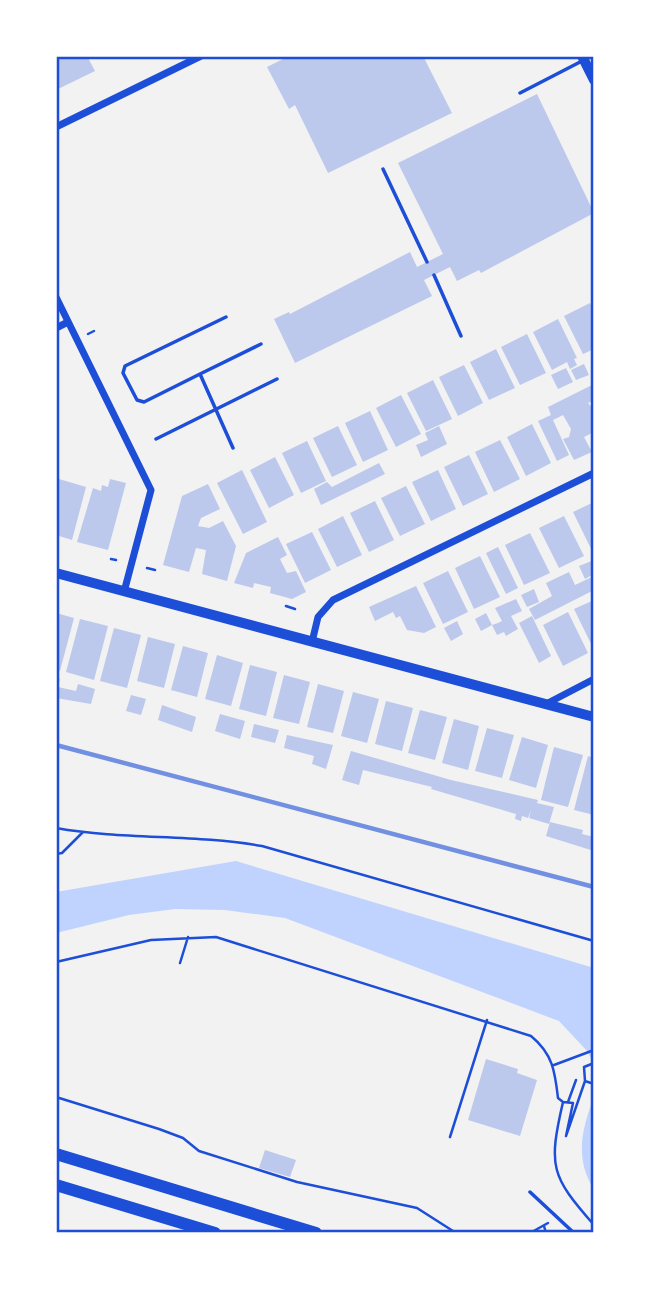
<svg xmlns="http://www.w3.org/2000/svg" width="650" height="1289" viewBox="0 0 650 1289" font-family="'Nunito Sans',sans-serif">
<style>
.water{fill:#bfd3fe}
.building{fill:#bdc9ec}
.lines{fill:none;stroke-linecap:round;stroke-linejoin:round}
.path{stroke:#1d4ed8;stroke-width:2.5}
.service{stroke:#1d4ed8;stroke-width:3.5}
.minor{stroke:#1d4ed8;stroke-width:7}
.tertiary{stroke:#1d4ed8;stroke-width:10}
.secondary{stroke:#1d4ed8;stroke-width:10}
.primary{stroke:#1d4ed8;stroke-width:12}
.rail{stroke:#7290e2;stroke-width:4.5}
.neatline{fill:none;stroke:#1d4ed8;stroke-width:2.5}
</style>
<rect width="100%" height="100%" fill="#f2f2f2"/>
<path class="water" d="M236 861 594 968V1064L587 1051 559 1021 285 918 225 910 175 909 129 915 56 933V892Z
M594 1096V1190C574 1157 582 1130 594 1096Z"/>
<path class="building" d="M63 56H87L95 71 56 90V59Z
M289 56H423L452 113 328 173 295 105 289 109 267 67Z
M537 94 594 213 481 273 479 270 457 281 450 267 424 280 432 296 295 363 274 319 289 312 290 314 410 252 417 267 443 254 398 163Z
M590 303 594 312V349L583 354 564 316Z
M558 319 577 358 574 359 577 365 570 369 567 362 552 370 533 332Z
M527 334 546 373 520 385 501 347Z
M496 349 515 388 489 400 470 362Z
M584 364 589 375 576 380 571 370Z
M464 365 483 403 458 416 439 377Z
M566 368 573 382 558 389 551 375Z
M433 380 452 419 426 431 407 393Z
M594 384V400L588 403 594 410V432L584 437 592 452 574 460 563 439 569 437 571 429 563 415 553 420 569 455 557 461 538 421 551 415 548 407Z
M401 395 421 434 396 447 376 408Z
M370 411 388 450 363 462 345 423Z
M532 424 551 463 526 476 507 437Z
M338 426 357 465 332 477 313 438Z
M439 426 447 444 421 457 416 445 428 440 425 433Z
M500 440 520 479 494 492 475 452Z
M307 441 326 481 301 493 282 453Z
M469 455 488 494 463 506 444 467Z
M275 457 294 495 269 508 250 470Z
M379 463 385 474 321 505 314 489 327 482 332 487Z
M242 470 267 522 243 534 217 483Z
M438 470 456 509 431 521 412 482Z
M59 479 86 487 72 540 56 535Z
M110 479 126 483 108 550 77 542 93 488 101 491 102 485 108 487Z
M208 484 220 509 201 518 198 526 209 528 223 521 236 546 227 581 202 574 206 550 196 548 189 572 163 565 182 496Z
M406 486 425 524 400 536 381 498Z
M375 501 394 540 369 552 350 513Z
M594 502V555L573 512Z
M343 516 362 555 337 567 318 529Z
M564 516 584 556 559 568 539 528Z
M312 532 331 570 305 583 286 544Z
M530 533 550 573 524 585 505 545Z
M278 537 287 555 280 559 287 573 296 571 306 592 292 599 270 593 271 587 254 583 253 588 234 583 246 553Z
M498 547 518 588 506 594 486 553Z
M480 556 500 597 474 609 455 568Z
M594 560V574L585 579 579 566Z
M448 571 468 612 443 624 423 583Z
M569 572 575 585 594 576V590L535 620 529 609 552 596 546 583Z
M416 586 436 627 424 633 407 630 400 616 396 618 393 612 375 621 369 607Z
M534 589 539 602 527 607 521 595Z
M516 599 522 611 511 616 518 629 506 636 504 632 497 635 492 625 481 631 475 619 486 613 492 625 498 623 502 621 495 608Z
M594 600V650L574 609Z
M568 612 588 653 563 666 543 625Z
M56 613 74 618 60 671 56 670Z
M532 616 551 656 539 663 519 623Z
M80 619 108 626 94 680 66 672Z
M457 621 463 634 451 641 444 628Z
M114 628 141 635 127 688 100 681Z
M148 637 175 644 164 688 137 681Z
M183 646 208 653 197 697 171 690Z
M217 655 243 663 231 706 205 699Z
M250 665 277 672 266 716 239 709Z
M284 675 310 682 299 724 273 718Z
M56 678 60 679 58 687 76 691 78 684 95 689 91 704 56 698Z
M318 684 344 691 333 733 307 727Z
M353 692 379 699 367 743 341 736Z
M131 695 146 699 141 715 126 711Z
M386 701 413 708 402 751 375 744Z
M162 705 196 717 192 732 158 720Z
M420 710 447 717 435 760 408 753Z
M220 714 245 721 240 739 215 731Z
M454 719 479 726 468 770 442 763Z
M254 724 279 730 275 743 251 737Z
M487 728 514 735 502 778 475 771Z
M287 735 333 745 326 769 312 764 314 756 284 748Z
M522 737 548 745 536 788 509 780Z
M554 747 583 755 568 807 541 800Z
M351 751 451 780 538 800 537 803 554 807 549 824 529 818 531 810 528 818 522 816 521 821 515 819 516 814 431 789 432 787 363 770 359 785 342 780Z
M588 756 594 758V815L574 810Z
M550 822 583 830 582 834 594 837V851L546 836Z
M486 1059 518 1069 517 1073 537 1080 520 1136 468 1120Z
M265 1150 296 1160 290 1177 259 1168Z"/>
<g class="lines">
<path class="path" d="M88 334 94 331
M111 559 116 560
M147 568 155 570
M286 606 295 609
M56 828C124 840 194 834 262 846L594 941
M56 854 62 853 83 832
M56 962 151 940 216 937 531 1036C553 1054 555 1072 558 1098L563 1102C548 1167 551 1176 594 1225
M180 963 188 937
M594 1063 584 1067 585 1081 594 1084
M554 1065 594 1050
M56 1097 159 1129 183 1138 199 1151 297 1182 417 1208 453 1231 465 1233
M563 1102 573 1103 566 1136 585 1081
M568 1102 576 1080
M450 1137 487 1020
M544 1226 546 1233
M530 1233 548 1223"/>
<path class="service" d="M520 93 582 61
M383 169 427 262
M434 275 461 336
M226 317 125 366 123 373 137 400 144 402 200 374 233 448
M200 374 261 344
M56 420 57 421
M156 439 277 379
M530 1192 574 1233"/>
<path class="minor" d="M56 127 201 56
M56 297 151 490 124 592
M56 328 68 322
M312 642 318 617 333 600 594 473
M546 704 594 679"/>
<path class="tertiary" d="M582 56 594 80"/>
<path class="secondary" d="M56 573 594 717"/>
<path class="primary" d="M56 1154 316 1233
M56 1185 215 1233"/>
<path class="rail" d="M56 745 594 887"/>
</g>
<rect width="650" height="1289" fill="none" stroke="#ffffff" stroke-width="116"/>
<rect x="58" y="58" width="534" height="1173" class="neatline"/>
</svg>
